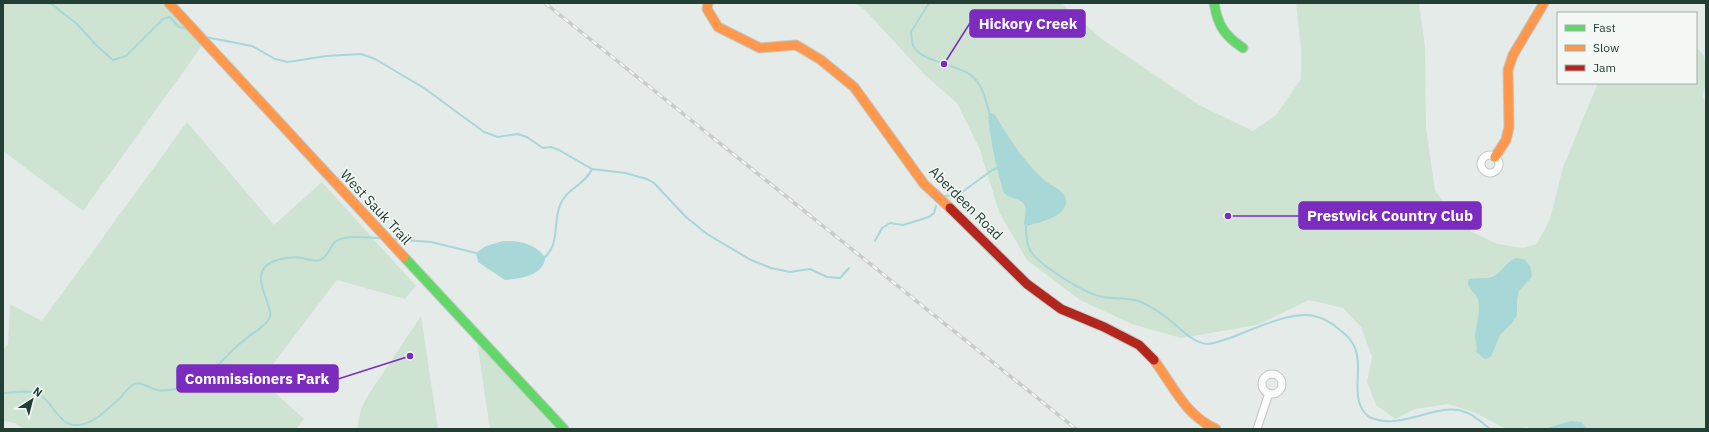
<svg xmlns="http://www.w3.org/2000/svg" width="1709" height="432" viewBox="0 0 1709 432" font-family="'IBM Plex Sans',sans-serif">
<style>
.green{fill:#cfe3d3}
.water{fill:#a7d7d7}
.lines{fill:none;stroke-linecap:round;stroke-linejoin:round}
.stream{stroke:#a7d7d7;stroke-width:2}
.street-casing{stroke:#c2c8c5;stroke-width:9}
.fast-casing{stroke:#c1c8c5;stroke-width:11}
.slow-casing{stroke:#c1c8c5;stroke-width:11}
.jam-casing{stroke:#c1c8c5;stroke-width:11}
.street{stroke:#fbfcfc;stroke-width:7}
.fast{stroke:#63d668;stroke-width:9}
.slow{stroke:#ff974d;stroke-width:9}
.jam{stroke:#b3261e;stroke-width:9}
.rail-casing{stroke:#c7ccc9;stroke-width:3.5}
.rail{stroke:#f4f9f6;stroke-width:2;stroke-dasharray:6;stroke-linecap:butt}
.labels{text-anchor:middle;stroke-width:3;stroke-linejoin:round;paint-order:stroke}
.street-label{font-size:14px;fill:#233e33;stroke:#f4f9f6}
.leader{fill:none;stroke:#7b2cbf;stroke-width:1.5}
.callout-dot{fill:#7b2cbf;stroke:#f4f9f6;stroke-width:1.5}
.callout{fill:#7b2cbf;stroke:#7b2cbf;stroke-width:1.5}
.callout-label{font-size:15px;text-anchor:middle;font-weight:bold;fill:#fff}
</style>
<rect width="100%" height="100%" fill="#e5ebe8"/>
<path class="green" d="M3 3H169L204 43 83 211 3 151Z
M855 3H1061L1103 40 1199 105 1253 131 1276 115 1301 79V50L1296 3H1419L1425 46 1426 128 1435 190 1451 213 1472 232 1498 244 1522 248 1537 244 1550 219 1563 167 1598 83H1696V47C1699 50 1703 54 1704 57 1709 67 1707 86 1702 95L1706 103V429H1529L1527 427 1519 429H1506L1474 412 1448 404 1415 409 1395 419 1376 405 1367 382 1372 357 1361 327 1343 308 1309 300 1257 325 1181 338 1132 324 1080 300 1027 260 999 212 980 150 957 103 925 75 865 10Z
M187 122 274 225 322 182 416 286 405 299 337 280 261 380 304 419 296 429H24L15 423 3 421V349L8 345 10 304 42 321Z
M421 316 438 429H357L361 409 367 397Z
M477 342 559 429H490Z"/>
<path class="water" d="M989 112 995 115C1009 138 1023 161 1043 179 1050 186 1067 190 1066 202 1066 217 1037 223 1026 226L1024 225C1024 219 1027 212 1025 206 1022 197 1008 200 1003 191 1001 185 1000 178 998 172 993 153 990 134 988 114Z
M503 241C520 241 534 243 545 257 545 275 520 279 505 280L478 262 476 253 486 246Z
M1516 258 1524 259 1530 266 1532 274 1531 278 1519 291 1517 299V315L1512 323 1500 335 1491 357 1485 359 1476 352C1478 346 1475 341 1475 336 1476 325 1482 308 1477 298 1474 290 1465 288 1469 279 1477 277 1486 280 1494 276 1503 271 1506 262 1516 258Z
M1571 421 1581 422 1588 429H1544Z"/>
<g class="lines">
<path class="stream" d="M50 3 77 24 97 46 113 60 126 56 163 19 170 17 179 27 188 29
M929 3 911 32C912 37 911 43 914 47 922 62 958 64 972 76 982 84 986 100 989 112
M205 37 252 46 275 59 288 62 326 56 361 54 375 59 424 88 484 132 498 137 517 134 527 137 543 148 551 147 559 150 592 169 625 173 647 179 654 183 686 217 707 234 751 260 771 268 790 272 810 269 827 277 840 278 849 268
M945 196 958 195 991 171 997 168
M1026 226C1026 233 1026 243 1030 250 1037 264 1083 292 1099 296 1112 300 1128 296 1141 302 1150 306 1159 312 1167 318 1178 326 1192 343 1207 344 1214 344 1223 340 1230 338 1252 330 1292 310 1314 316 1324 318 1332 323 1340 330 1346 335 1352 340 1355 348 1364 369 1348 401 1369 417 1401 432 1437 401 1465 412 1475 415 1482 423 1490 429
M393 239 431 242 476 253
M875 241 882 228 890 223 903 225 929 217 934 213 936 206
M545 257C560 243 553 222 560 205 567 188 585 185 592 169
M3 393C14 393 29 389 39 394 53 402 59 427 78 425 94 424 110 407 121 397 124 393 129 387 134 384 142 381 150 389 157 390 174 393 197 382 210 372 220 365 227 355 236 347 243 341 250 335 258 330 262 326 268 323 270 317 274 304 246 274 272 262 280 258 293 256 302 258 308 259 313 262 320 260 328 257 329 248 335 242 343 234 369 238 380 238"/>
<g class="street-casing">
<path id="street" d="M1481 164a9 9 0 1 1 18 0a9 9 0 1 1-18 0Z
M1262 384a10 10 0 1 1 20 0a10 10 0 1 1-20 0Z
M1257 429 1269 393"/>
</g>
<g class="fast-casing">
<path id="fast" d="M1214 3C1218 26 1224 35 1243 48
M404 257 564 429"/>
</g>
<g class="slow-casing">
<path id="slow" d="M169 3 404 257
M708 3 707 9 718 27 760 48 796 45 821 60 854 87 924 184 950 208
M1495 157 1506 140 1509 127 1508 70 1513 55 1544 3
M1154 360C1174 387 1185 415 1216 429"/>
</g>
<g class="jam-casing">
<path id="jam" d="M950 208 1027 284 1061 309 1104 327 1139 345 1154 360"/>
</g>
<use href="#street" class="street"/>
<use href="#fast" class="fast"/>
<use href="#slow" class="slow"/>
<use href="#jam" class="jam"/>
<g class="rail-casing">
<path id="rail" d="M545 3 1076 429"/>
</g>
<use href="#rail" class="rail"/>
</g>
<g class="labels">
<g class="street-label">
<text transform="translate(966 203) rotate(45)" y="5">Aberdeen Road</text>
<text transform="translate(376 207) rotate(47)" y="5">West Sauk Trail</text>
</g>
</g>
<path class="leader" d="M944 64L970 23M1228 216L1299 216M410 356L338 379"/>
<g class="callout-dot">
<circle cx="944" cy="64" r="4"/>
<circle cx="1228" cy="216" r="4"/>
<circle cx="410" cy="356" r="4"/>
</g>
<g class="callout">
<rect x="970" y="10" width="115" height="27" rx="4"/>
<rect x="1299" y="202" width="182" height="27" rx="4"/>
<rect x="177" y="365" width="161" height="27" rx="4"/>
</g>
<g class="callout-label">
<text x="1028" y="29">Hickory Creek</text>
<text x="1390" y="221">Prestwick Country Club</text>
<text x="257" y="384">Commissioners Park</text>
</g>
<rect width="1709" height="432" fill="none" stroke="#233e33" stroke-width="8"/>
<rect x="1557" y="12" width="140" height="72" fill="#f4f9f6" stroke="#a0aea8"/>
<rect x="1565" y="25" width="20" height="6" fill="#63d668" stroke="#a0aea8"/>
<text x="1593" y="32" font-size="12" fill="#233e33">Fast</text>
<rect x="1565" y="45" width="20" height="6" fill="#ff974d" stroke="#a0aea8"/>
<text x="1593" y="52" font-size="12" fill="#233e33">Slow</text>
<rect x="1565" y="65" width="20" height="6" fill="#b3261e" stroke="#a0aea8"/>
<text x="1593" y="72" font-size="12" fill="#233e33">Jam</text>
<g transform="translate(32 400) rotate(36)" stroke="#f4f9f6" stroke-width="3" paint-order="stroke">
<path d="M0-3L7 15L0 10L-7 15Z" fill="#233e33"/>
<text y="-6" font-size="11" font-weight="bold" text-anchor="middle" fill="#233e33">N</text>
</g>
</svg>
